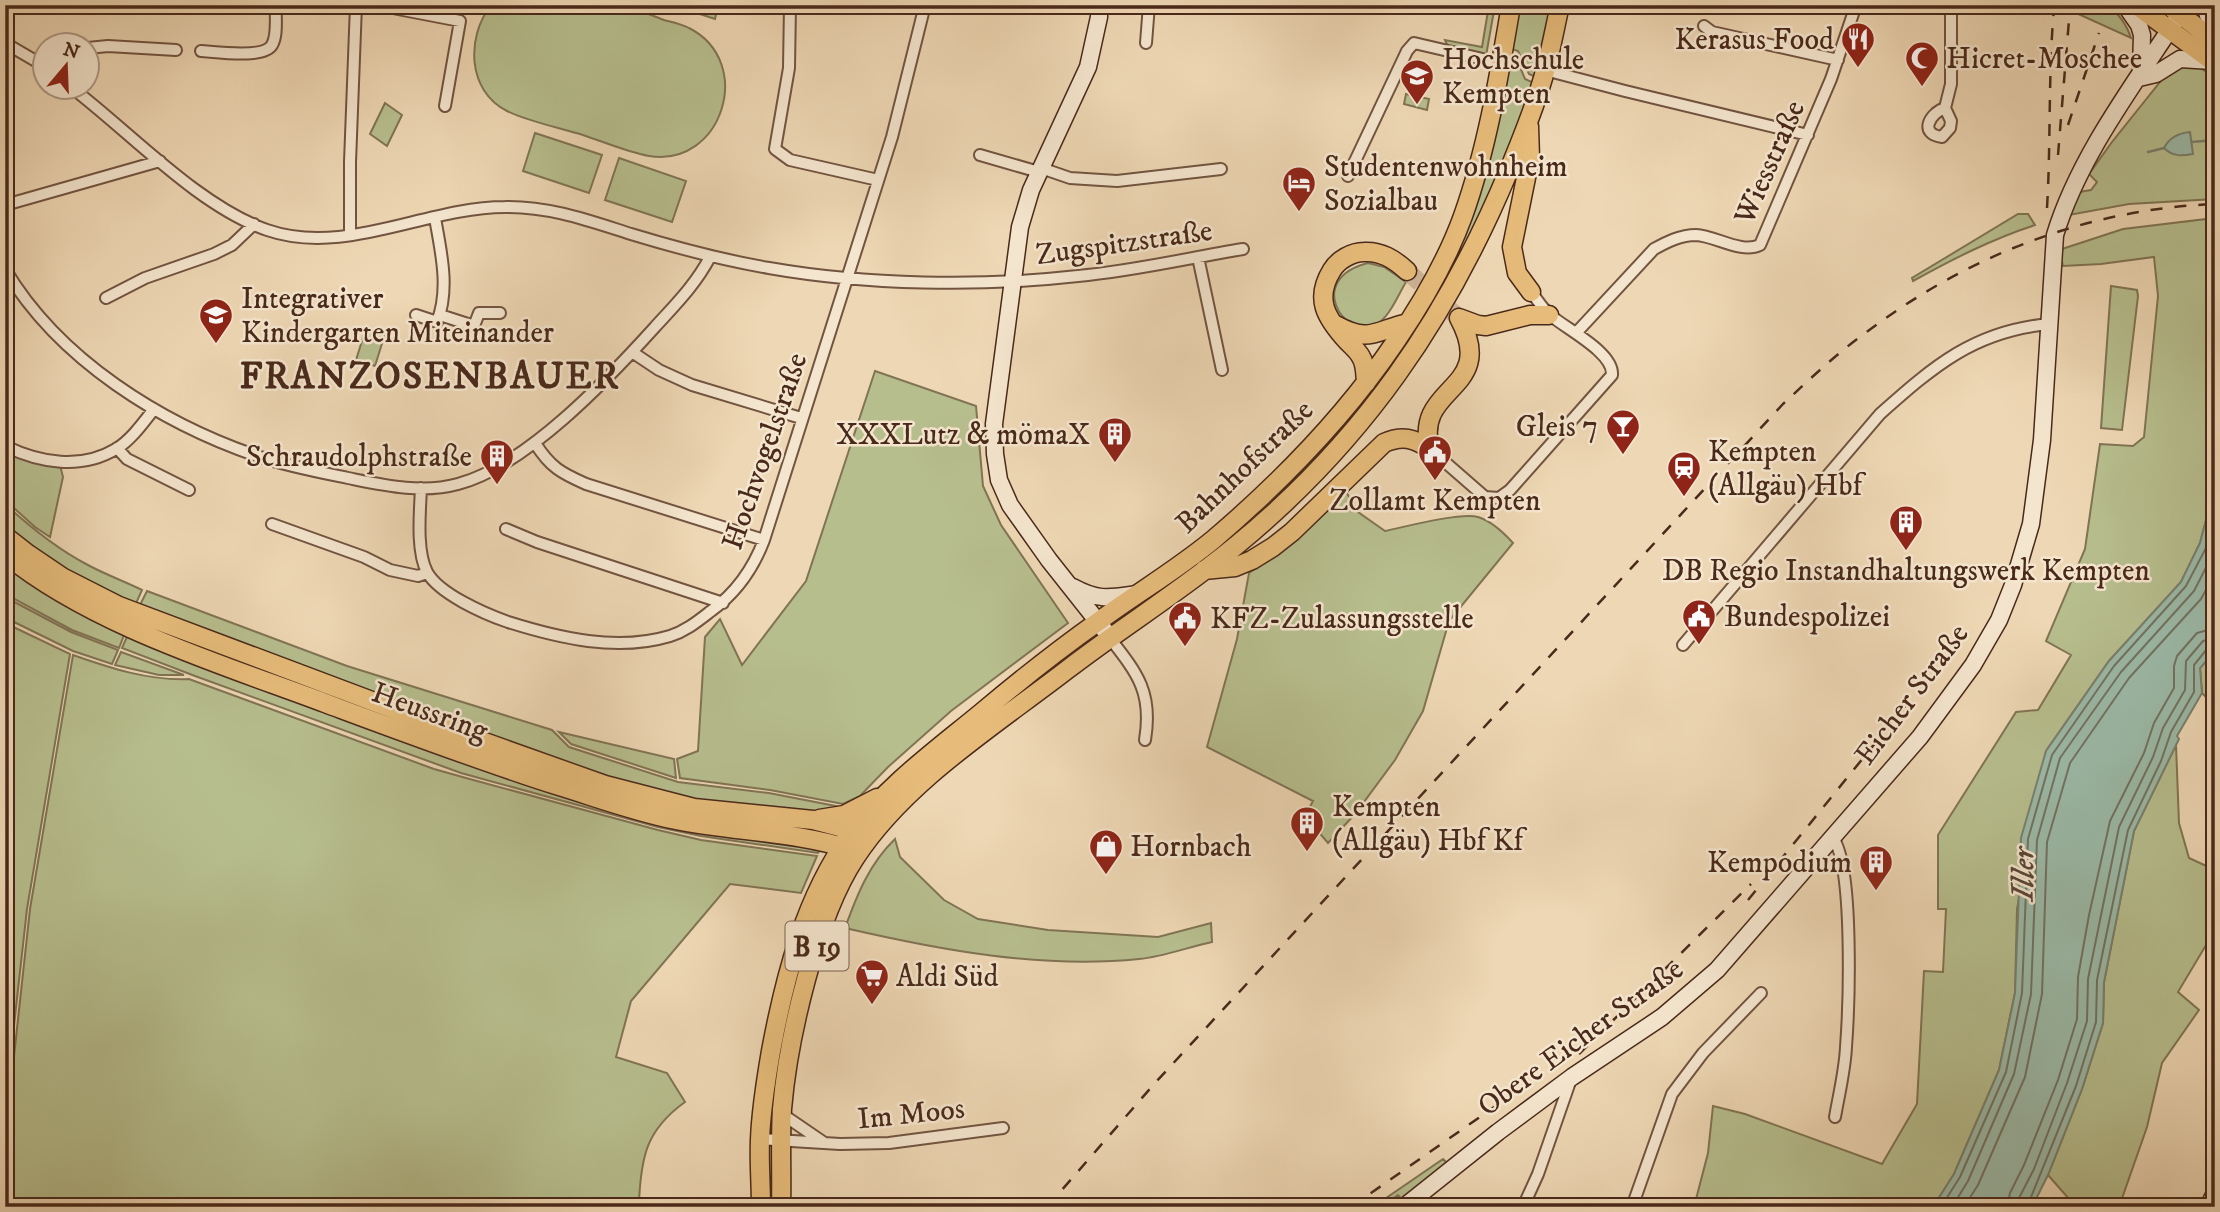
<svg xmlns="http://www.w3.org/2000/svg" width="2220" height="1212" viewBox="0 0 2220 1212" font-family="'IM FELL DW Pica',serif">
<style>
.green{fill:#b7be8e;stroke:#807454;stroke-width:2}
.water{fill:#9bbaa8;stroke:#7a806f;stroke-width:2}
.lines{fill:none;stroke-linecap:round;stroke-linejoin:round}
.shore{stroke:#727261;stroke-width:2}
.stream{stroke:#7a806f;stroke-width:2.5}
.primary-tunnel{stroke:#cdb495;stroke-width:18;stroke-dasharray:18 9;stroke-linecap:butt}
.street-casing{stroke:#725440;stroke-width:14}
.secondary-casing{stroke:#49291a;stroke-width:19}
.primary-casing{stroke:#49291a;stroke-width:21}
.street{stroke:#f4e5ce;stroke-width:10}
.secondary{stroke:#f4e5ce;stroke-width:16}
.primary{stroke:#e7bc7a;stroke-width:18}
.rail{stroke:#49291a;stroke-width:2.5;stroke-dasharray:12 12;stroke-linecap:butt}
.labels{text-anchor:middle;stroke-width:5;stroke-linejoin:round;paint-order:stroke}
.shield{fill:#f4e5ce;stroke:#7c6150;stroke-width:2}
.shield-label{font-size:28px;font-weight:bold;fill:#49291a}
.poi-label{font-size:30px;fill:#49291a;stroke:#f4e5ce;text-anchor:start}
.street-label{font-size:30px;fill:#49291a;stroke:#f4e5ce}
.water-label{font-size:32px;font-style:italic;fill:#594636;stroke:#f4e5ce}
.district-label{font-size:37px;font-weight:bold;letter-spacing:2px;fill:#49291a;stroke:#f4e5ce}
</style>
<rect width="100%" height="100%" fill="#eed7b4"/>
<filter id="stains"><feTurbulence type="fractalNoise" baseFrequency=".00286" numOctaves="4"/><feColorMatrix values="0 0 0 0 .2 0 0 0 0 .09 0 0 0 0 .02 0 0 0 .5 -.17"/></filter>
<radialGradient id="worn" r=".72"><stop offset=".6" stop-color="#630" stop-opacity="0"/><stop offset="1" stop-color="#630" stop-opacity=".3"/></radialGradient>
<path class="green" d="M491 5C521 5 551 5 581 5 593 5 607 3 619 5 634 7 650 15 664 20 672 22 682 24 689 28 756 62 722 168 649 156 627 152 604 142 583 135 560 128 527 121 507 111 467 91 466 37 491 5Z
M672 5H718L715 19Z
M1489 5H1495L1486 56 1448 47 1445 40 1482 47Z
M1516 5H1551L1536 77 1529 74 1518 51 1509 48Z
M2051 5H2108C2119 15 2126 23 2131 38L2063 7Z
M1508 53 1515 55 1525 79 1534 83 1483 214 1438 305 1397 367 1310 471 1302 464 1424 308Z
M2195 65 2215 77V199L2129 204 2069 215 2079 192 2091 190 2097 182 2089 174 2112 142 2164 77 2179 68Z
M1406 94 1429 99 1427 110 1404 104Z
M385 103 402 115 387 146 370 134Z
M535 133 602 155 589 193 523 171Z
M619 158 686 181 672 222 605 200Z
M2018 214H2028L2035 225C1992 239 1953 259 1913 281L1912 278Z
M2215 218V486L2200 543 2181 582 2109 661 2046 751 2017 909 2015 993 1999 1070 1954 1174 1933 1207H1694L1708 1153 1713 1106 1745 1114 1882 1164 1917 1104 1924 971 1943 972 1946 909H1938V835L2016 712 2038 710 2071 655 2046 641 2085 549 2100 444 2133 446 2144 437 2158 296 2154 257 2101 264 2063 266 2059 250 2123 229Z
M1368 263 1384 267 1406 282C1398 295 1389 319 1374 326 1344 339 1305 279 1368 263Z
M2111 286 2137 290 2138 296 2122 430 2101 428Z
M366 328 385 334 375 366 356 360Z
M875 371 976 406 983 486 1001 525 1068 623 951 711 888 767 860 796 843 804 770 790 680 778 677 759 698 751 705 637 720 619 742 665 806 581Z
M5 449 60 465 63 477 50 537 35 527 5 500Z
M1345 490 1358 512 1385 531C1404 527 1461 512 1478 517 1491 521 1504 533 1513 543L1449 621 1423 711 1395 760 1355 814 1328 843 1305 816 1313 801 1207 747 1237 639 1249 573 1288 546Z
M5 504C30 527 56 548 86 564 104 574 124 581 142 590L134 608 95 588 5 530Z
M5 562 126 630 119 648 72 630 5 594Z
M147 591 347 666 552 730 569 747 678 782 769 793 841 807 814 814 696 802 643 791 138 609Z
M5 597 71 632 118 650 112 664 73 651 8 619 5 618Z
M5 623 70 654 27 909 5 1106Z
M129 632 371 726 822 847 818 853 701 836 658 827 461 773 195 676 122 648Z
M2215 651V685L2205 696 2202 693 2200 668Z
M121 652 184 675H159L115 665Z
M73 655C110 668 149 681 189 679L434 769 466 778 658 830 701 840 817 856 801 893 730 884 631 1001 616 1057 667 1073 685 1102C646 1130 641 1157 639 1202L645 1207H5V1139L30 909Z
M559 732 674 759 676 778 571 744Z
M2176 745 2179 823 2189 858 2215 870V930L2178 992 2199 1010 2162 1063 2147 1127 2119 1207H2076L2048 1175 2082 1089 2103 1023 2104 982 2134 831Z
M895 839 900 857 944 900 978 919 1048 930 1158 937 1211 923 1212 942C1188 947 1163 957 1139 959 1041 969 940 950 845 928 857 895 869 864 895 839Z
M1443 1159 1448 1164 1403 1201 1398 1195 1382 1207H1373Z"/>
<path class="water" d="M2190 132 2193 154C2182 156 2173 157 2164 148 2169 138 2179 133 2190 132Z
M2215 486V651L2200 668 2202 693 2177 736 2179 739 2134 831 2104 982 2103 1023 2082 1089 2048 1175 2032 1207H1933L1954 1174 1999 1070 2015 993 2021 838 2046 751 2109 661 2181 582 2200 543Z"/>
<g class="lines">
<path class="shore" d="M1941 1207 1960 1177 2006 1072 2022 993 2028 839 2052 755 2114 666 2186 586 2207 546 2215 515
M1952 1207 1968 1181 2014 1074 2031 994 2037 840 2060 758 2121 672 2194 591 2215 550
M1964 1207 1978 1185 2025 1077 2042 994 2047 842 2070 763 2129 678 2201 599 2215 573
M2007 1207 2010 1193 2024 1165 2058 1080 2077 1019 2078 977 2089 915 2110 821 2144 753 2154 723 2174 688V666L2177 656 2197 633 2215 628
M2018 1207 2019 1198 2034 1169 2067 1083 2087 1021 2088 979 2119 827 2153 757 2163 728 2185 690 2186 661 2203 641 2215 638
M2027 1207 2076 1086 2096 1022 2097 980 2128 830 2161 761 2171 732 2194 692V665L2207 649 2215 647"/>
<path class="stream" d="M2192 142 2215 140
M2148 152 2164 148"/>
<path class="primary-tunnel" d="M1407 271 1459 318"/>
<g class="street-casing">
<path id="street" d="M377 5 460 21 445 106
M790 5 789 68 775 149 790 160 878 180
M2203 5 2205 16 2215 35
M1704 26 1712 32 1838 60
M5 43 46 67
M1146 43 1149 5
M88 48 108 46 176 50
M201 51C217 52 264 59 272 45 278 35 275 17 276 5
M1545 70 1625 91 1808 135
M72 88C130 132 198 206 267 230 345 257 426 207 505 207 549 206 590 221 631 234 677 248 722 260 769 268 866 285 981 287 1078 276 1134 271 1188 258 1243 249
M1945 108C1930 113 1918 134 1942 137L1950 128 1951 121 1945 108 1951 84V5
M980 155 1039 172
M1041 168 1070 178 1117 181 1221 169
M1348 176 1407 51 1414 43 1487 60 1500 65
M5 205 160 161
M350 234V162L356 5
M1198 257 1222 370
M5 269C59 360 162 424 260 457 288 466 319 472 348 478 383 485 422 494 458 484 526 466 608 379 655 327 675 305 696 284 710 257
M106 298 145 278 214 254 232 245 254 224
M416 315 437 322C450 289 441 252 435 218
M440 315 474 326 479 313H500
M1576 333 1654 249C1667 242 1680 235 1696 235 1716 236 1741 254 1760 245L1831 79 1856 5
M632 352 659 370 692 385 801 418
M535 443C550 467 561 473 586 484L764 540
M5 446C40 463 81 470 116 449 131 440 143 423 154 409
M117 448 127 459 189 490
M1430 449 1485 497 1499 498 1510 490 1612 375C1614 352 1564 328 1549 314 1542 308 1537 299 1531 292
M421 488C420 511 416 551 427 572 439 594 485 614 508 622 559 638 617 652 670 636 686 631 698 621 711 611 736 593 753 569 764 540L892 137 925 5
M272 524 364 557 390 570 418 576 427 573
M506 529 537 542 723 603
M1109 637C1137 673 1153 692 1145 740
M1683 645 1880 414C1934 366 1974 331 2049 324
M1833 838C1854 867 1849 1007 1846 1047 1845 1070 1839 1094 1835 1117
M782 1114 823 1142
M760 1139 840 1144 889 1143 1003 1128
M1523 1207 1538 1174 1571 1079
M1632 1207 1672 1094 1703 1053 1761 993"/>
</g>
<g class="secondary-casing">
<path id="secondary" d="M1099 5V17L1088 67 1031 190 1020 227 994 424 995 454 999 480 1010 505 1049 560 1106 632
M2125 5 2139 25 2142 35 2141 69
M2139 78 2156 74 2180 59 2212 61
M1073 587C1099 601 1109 598 1137 594
M1404 1207 1498 1132 1572 1077 1662 1017 1717 970 1920 737 1973 665 1999 620 2013 585 2031 524 2042 440 2055 235C2079 156 2135 83 2180 14
M2208 1207 2215 1193"/>
</g>
<g class="primary-casing">
<path id="primary" d="M2136 5 2215 63
M2168 5 2215 41
M1529 126 1530 158 1512 247 1517 273 1531 292
M1459 318 1478 325 1486 326 1530 315H1549
M1336 325C1370 344 1376 330 1408 323
M1366 383C1365 374 1366 365 1361 357 1358 351 1352 346 1347 341 1326 318 1314 299 1332 270 1338 260 1352 252 1364 252 1381 251 1394 259 1407 271
M1430 449C1413 384 1499 392 1459 318
M5 536 28 554 62 577 119 606 417 718 605 785 694 808 813 820 840 827 851 834
M5 554C92 625 221 664 325 703 403 732 480 761 559 786 598 798 636 812 676 820 735 832 795 831 853 850
M1204 570 1235 567 1252 560 1273 547 1292 532 1384 443C1402 435 1414 438 1430 449
M819 819 844 815 877 798
M761 1207C761 1184 759 1162 760 1140 761 1110 766 1080 771 1051 785 976 805 898 850 835 885 787 936 750 981 713 1019 681 1058 650 1099 621 1137 593 1178 569 1214 539 1282 481 1346 415 1396 341 1422 303 1447 260 1463 216 1487 149 1499 76 1511 5
M781 1207C782 1174 780 1141 782 1109 788 1038 816 917 855 858 905 781 997 724 1068 669 1124 626 1184 589 1238 544 1363 441 1447 319 1509 170 1522 138 1536 105 1545 71 1551 50 1555 27 1560 5"/>
</g>
<use href="#street" class="street"/>
<use href="#secondary" class="secondary"/>
<use href="#primary" class="primary"/>
<path class="rail" d="M2068 125 2099 33
M2058 155 2069 20
M2047 208C2051 141 2048 75 2054 8
M1748 900 1911 699
M1579 1054 1751 884
M1047 1207 1155 1083 1783 404C1810 379 1837 353 1868 331 1969 255 2088 209 2215 204
M1351 1207 1520 1089"/>
</g>
<defs>
<g id="restaurant-pin" transform="scale(1.75)"><path d="M0 17L-7.5 6A9.5 9.5 0 1 1 7.5 6Z" fill="#8f2418" stroke="#f4e5ce"/><path d="M-5-6h1v4h1v-4h1v4h1v-4h1v5L-1.5 .5V6h-2V.5L-5-1ZM5-6V6H3V1.5H1.5Q1.5-4 5-6Z" fill="#fff"/></g>
<g id="mosque-pin" transform="scale(1.75)"><path d="M0 17L-7.5 6A9.5 9.5 0 1 1 7.5 6Z" fill="#8f2418" stroke="#f4e5ce"/><path d="M3.5-4.9A6 6 0 1 0 3.5 4.9A5 5 0 1 1 3.5-4.9Z" fill="#fff"/></g>
<g id="university-pin" transform="scale(1.75)"><path d="M0 17L-7.5 6A9.5 9.5 0 1 1 7.5 6Z" fill="#8f2418" stroke="#f4e5ce"/><path d="M0-5L7-2L0 1L-7-2ZM-4 1L0 2.5L4 1V4Q0 6-4 4Z" fill="#fff"/></g>
<g id="hotel-pin" transform="scale(1.75)"><path d="M0 17L-7.5 6A9.5 9.5 0 1 1 7.5 6Z" fill="#8f2418" stroke="#f4e5ce"/><path d="M-6-4.5h1.5V1H6V5H4.5V3h-9V5H-6ZM-4 0a1.8 1.8 0 1 1 3.6 0ZM.5 0V-2.5h3Q6-2.5 6 0Z" fill="#fff"/></g>
<g id="school-pin" transform="scale(1.75)"><path d="M0 17L-7.5 6A9.5 9.5 0 1 1 7.5 6Z" fill="#8f2418" stroke="#f4e5ce"/><path d="M0-5L7-2L0 1L-7-2ZM-4 1L0 2.5L4 1V4Q0 6-4 4Z" fill="#fff"/></g>
<g id="bar-pin" transform="scale(1.75)"><path d="M0 17L-7.5 6A9.5 9.5 0 1 1 7.5 6Z" fill="#8f2418" stroke="#f4e5ce"/><path d="M-6-5H6L.8 .8V4.5H3.5V6h-7V4.5H-.8V.8Z" fill="#fff"/></g>
<g id="building-pin" transform="scale(1.75)"><path d="M0 17L-7.5 6A9.5 9.5 0 1 1 7.5 6Z" fill="#8f2418" stroke="#f4e5ce"/><path d="M-4-6H4V6H1V3H-1V6H-4ZM-2.5-4.3h1.7v1.8h-1.7ZM.8-4.3h1.7v1.8H.8ZM-2.5-1h1.7V.8h-1.7ZM.8-1h1.7V.8H.8Z" fill="#fff"/></g>
<g id="civic-pin" transform="scale(1.75)"><path d="M0 17L-7.5 6A9.5 9.5 0 1 1 7.5 6Z" fill="#8f2418" stroke="#f4e5ce"/><path d="M-.6-6.5H3V-4.5H.6V-3L4-1V1h2V6H-6V1h2V-1L-.6-3ZM-1.2 2.5V6h2.4V2.5Z" fill="#fff"/></g>
<g id="station-pin" transform="scale(1.75)"><path d="M0 17L-7.5 6A9.5 9.5 0 1 1 7.5 6Z" fill="#8f2418" stroke="#f4e5ce"/><path d="M-3-6H3Q5-6 5-4V2Q5 4 3 4L4.5 6H3L1.5 4h-3L-3 6H-4.5L-3 4Q-5 4-5 2V-4Q-5-6-3-6ZM-3.5-4v3h7v-3ZM-3.5 1v1.5H-2V1ZM2 1v1.5H3.5V1Z" fill="#fff"/></g>
<g id="shop-pin" transform="scale(1.75)"><path d="M0 17L-7.5 6A9.5 9.5 0 1 1 7.5 6Z" fill="#8f2418" stroke="#f4e5ce"/><path d="M-5-2.5h2.3a2.7 3.5 0 0 1 5.4 0H5L5.5 6h-11ZM-1.5-2.5h3a1.5 2.3 0 0 0-3 0Z" fill="#fff"/></g>
<g id="supermarket-pin" transform="scale(1.75)"><path d="M0 17L-7.5 6A9.5 9.5 0 1 1 7.5 6Z" fill="#8f2418" stroke="#f4e5ce"/><path d="M-6-5.5h2.5l.6 2H6L4.5 2H-2.5L-4.4-4H-6ZM-1.5 3.2a1.3 1.3 0 1 0 .1 0ZM3 3.2a1.3 1.3 0 1 0 .1 0Z" fill="#fff"/></g>
</defs>
<g fill-rule="evenodd">
<use href="#restaurant-pin" x="1858" y="39"/>
<use href="#mosque-pin" x="1922" y="58"/>
<use href="#university-pin" x="1417" y="76"/>
<use href="#hotel-pin" x="1299" y="183"/>
<use href="#school-pin" x="216" y="315"/>
<use href="#bar-pin" x="1623" y="426"/>
<use href="#building-pin" x="1115" y="434"/>
<use href="#civic-pin" x="1435" y="452"/>
<use href="#building-pin" x="497" y="456"/>
<use href="#station-pin" x="1684" y="468"/>
<use href="#building-pin" x="1906" y="522"/>
<use href="#civic-pin" x="1699" y="616"/>
<use href="#civic-pin" x="1185" y="618"/>
<use href="#building-pin" x="1307" y="823"/>
<use href="#shop-pin" x="1106" y="846"/>
<use href="#building-pin" x="1876" y="862"/>
<use href="#supermarket-pin" x="872" y="976"/>
</g>
<g class="labels">
<rect class="shield" x="785.5" y="921.5" width="63" height="49" rx="5"/>
<g class="shield-label">
<text x="817" y="956">B 19</text>
</g>
<g class="poi-label">
<text x="1834" y="49" text-anchor="end">Kerasus Food</text>
<text x="1946" y="68">Hicret-Moschee</text>
<text x="1442" y="69">Hochschule<tspan x="1442" dy="34">Kempten</tspan></text>
<text x="1324" y="176">Studentenwohnheim<tspan x="1324" dy="34">Sozialbau</tspan></text>
<text x="241" y="308">Integrativer<tspan x="241" dy="34">Kindergarten Miteinander</tspan></text>
<text x="1598" y="436" text-anchor="end">Gleis 7</text>
<text x="1090" y="444" text-anchor="end">XXXLutz &amp; mömaX</text>
<text x="1708" y="461">Kempten<tspan x="1708" dy="34">(Allgäu) Hbf</tspan></text>
<text x="472" y="466" text-anchor="end">Schraudolphstraße</text>
<text x="1435" y="510" text-anchor="middle">Zollamt Kempten</text>
<text x="1906" y="580" text-anchor="middle">DB Regio Instandhaltungswerk Kempten</text>
<text x="1724" y="626">Bundespolizei</text>
<text x="1210" y="628">KFZ-Zulassungsstelle</text>
<text x="1332" y="816">Kempten<tspan x="1332" dy="34">(Allgäu) Hbf Kf</tspan></text>
<text x="1130" y="856">Hornbach</text>
<text x="1852" y="872" text-anchor="end">Kempodium</text>
<text x="896" y="986">Aldi Süd</text>
</g>
<g class="street-label">
<text transform="translate(1769 162) rotate(-66)" y="10">Wiesstraße</text>
<text transform="translate(1124 242) rotate(-8)" y="10">Zugspitzstraße</text>
<text transform="translate(764 451) rotate(-71)" y="10">Hochvogelstraße</text>
<text transform="translate(1244 466) rotate(-44)" y="10">Bahnhofstraße</text>
<text transform="translate(1911 694) rotate(-53)" y="10">Eicher Straße</text>
<text transform="translate(430 711) rotate(20)" y="10">Heussring</text>
<text transform="translate(1580 1037) rotate(-36)" y="10">Obere Eicher Straße</text>
<text transform="translate(911 1113) rotate(-6)" y="10">Im Moos</text>
</g>
<g class="water-label">
<text transform="translate(2022 874) rotate(-89)" y="11">Iller</text>
</g>
<g class="district-label">
<text x="430" y="388">FRANZOSENBAUER</text>
</g>
</g>
<rect width="2220" height="1212" fill="none" stroke="#eed7b4" stroke-width="28"/>
<rect x="7" y="7" width="2206" height="1198" fill="none" stroke="#49291a" stroke-width="3.5"/>
<rect x="14" y="14" width="2192" height="1184" fill="none" stroke="#49291a" stroke-width="2"/>
<g transform="translate(66 66) rotate(19)"><circle r="33" fill="#f4e5ce" stroke="#b09a86" stroke-width="2"/>
<path d="M0-5L12 26L0 18L-12 26Z" fill="#8f2418"/>
<text y="-10" font-size="19" font-weight="bold" text-anchor="middle" fill="#49291a">N</text>
</g>
<rect width="100%" height="100%" filter="url(#stains)"/>
<rect width="100%" height="100%" fill="url(#worn)"/>
</svg>
